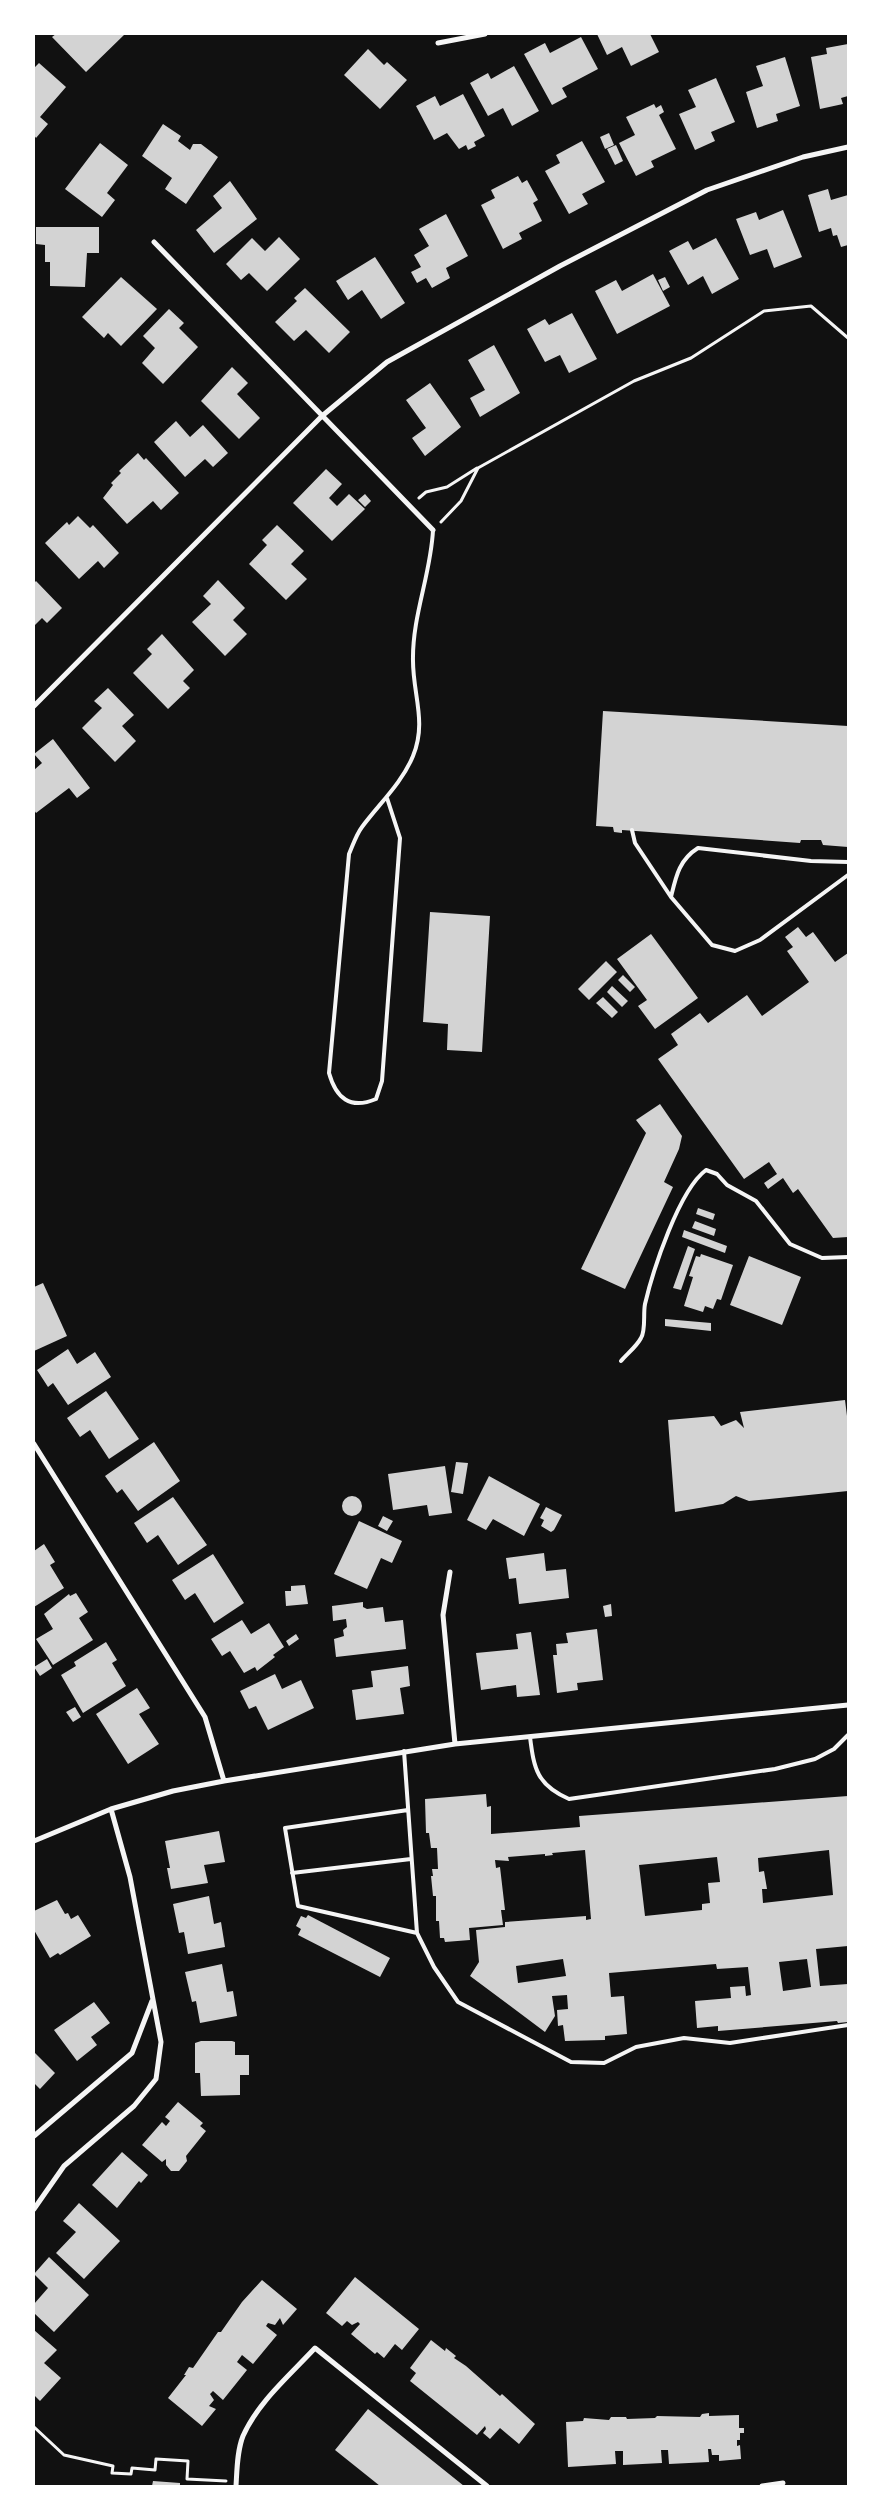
<svg xmlns="http://www.w3.org/2000/svg" width="882" height="2520" viewBox="0 0 882 2520" font-family="Quicksand,sans-serif">
<style>
.building{fill:#d3d3d3;fill-rule:evenodd}
.lines{fill:none;stroke-linecap:round;stroke-linejoin:round}
.path{stroke:#f5f5f5;stroke-width:3}
.service{stroke:#f5f5f5;stroke-width:4}
.minor{stroke:#f5f5f5;stroke-width:5}
</style>
<rect width="100%" height="100%" fill="#111"/>
<path class="building" d="M56 34H125L86 72 52 37Z
M597 34H650L659 52 631 66 622 47 607 55Z
M581 37 598 69 562 88 567 97 552 105 524 54 545 43 550 53Z
M848 44V96L841 98 843 104 820 109 811 57 827 54 826 48Z
M368 49 384 65 387 62 407 80 380 109 344 75Z
M785 57 800 106 776 114 778 121 757 128 746 92 763 86 756 66Z
M39 63 66 87 40 117 48 124 36 138 34 135V68Z
M514 66 539 111 512 126 503 108 488 116 470 83 488 73 491 79Z
M716 78 735 122 711 132 715 141 695 150 679 114 696 107 688 90Z
M463 94 485 136 474 142 476 146 468 150 466 145 459 149 447 133 434 140 416 106 435 96 440 106Z
M654 104 656 108 661 105 664 112 659 115 676 149 651 161 654 167 636 176 619 143 635 135 626 117Z
M163 124 181 136 178 141 190 150 193 144H201L218 157 186 204 165 189 172 178 142 156Z
M609 133 614 145 605 149 600 137Z
M582 141 605 182 582 194 588 204 569 214 545 171 560 163 556 155Z
M100 143 128 165 107 193 115 200 102 217 65 189Z
M616 145 623 161 615 165 607 149Z
M518 176 522 183 527 180 538 200 533 203 542 221 519 233 522 239 503 249 481 205 495 198 491 190Z
M230 181 257 219 214 253 196 230 222 208 213 196Z
M828 189 831 200 848 195V245L841 247 837 235 833 236 831 228 819 232 808 195Z
M783 210 802 257 774 268 767 249 750 255 736 219 756 212 759 220Z
M446 214 468 256 446 268 450 278 432 288 426 278 417 283 411 272 421 267 414 255 429 246 419 229Z
M36 227H99V253H87L85 287 50 286V262H45V245L36 244Z
M279 237 300 259 267 291 249 273 241 280 226 264 252 238 265 251Z
M716 238 739 279 712 294 703 276 688 285 669 251 688 241 693 250Z
M375 257 405 303 381 319 362 290 348 300 336 281Z
M653 274 670 306 617 334 595 291 616 280 622 291Z
M121 277 157 309 121 346 108 333 104 338 82 317Z
M665 277 670 287 663 291 658 280Z
M305 288 350 332 329 353 306 330 294 341 275 322 297 301 294 298Z
M169 309 184 323 179 328 198 347 163 384 142 363 155 348 143 336Z
M572 313 597 359 569 373 560 355 545 362 527 329 545 319 549 325Z
M494 345 520 393 480 417 470 398 485 390 468 360Z
M232 367 248 383 237 394 260 418 239 439 201 401Z
M430 383 461 427 425 456 412 438 426 428 406 400Z
M176 421 190 437 203 425 228 453 213 467 205 459 185 477 154 442Z
M138 453 144 460 146 458 179 493 161 510 153 501 127 524 103 498 113 485 111 483 121 473 119 471Z
M326 469 342 484 329 498 337 506 349 494 365 509 332 541 293 503Z
M365 494 371 501 365 507 358 500Z
M78 516 90 528 93 525 119 553 104 568 98 561 79 579 45 543 67 522 69 525Z
M277 525 304 551 291 564 307 579 286 600 249 564 267 545 262 540Z
M218 580 245 608 233 620 247 634 225 656 192 622 211 604 203 596Z
M36 581 62 608 47 623 42 618 34 626V583Z
M162 634 194 670 183 681 190 688 168 709 133 673 152 654 147 649Z
M108 688 134 715 122 726 136 741 115 762 82 728 102 708 94 701Z
M603 711 848 726V847L823 845 821 840H801L800 843 622 830V833L614 832 613 827 596 826Z
M53 739 90 788 77 798 69 788 36 813 34 810V770L42 763 34 754Z
M430 912 490 916 482 1052 447 1050 448 1024 423 1022Z
M798 927 806 937 813 932 835 962 848 953V1237L833 1238 798 1189 793 1193 783 1178 768 1189 764 1183 777 1174 769 1162 744 1179 658 1059 678 1045 671 1034 700 1013 708 1023 747 995 762 1016 809 982 787 951 793 947 785 937Z
M651 934 698 998 655 1029 638 1006 647 1000 617 959Z
M606 961 617 972 589 1000 578 989Z
M623 975 635 987 630 992 618 980Z
M612 986 628 1001 622 1007 607 992Z
M603 997 618 1012 612 1018 596 1003Z
M660 1104 682 1136 679 1149 664 1182 673 1187 625 1289 581 1269 646 1133 636 1120Z
M698 1208 715 1214 713 1220 696 1214Z
M695 1221 716 1229 714 1236 692 1228Z
M684 1230 727 1246 725 1253 682 1237Z
M688 1246 695 1249 681 1290 673 1288Z
M701 1254 733 1265 721 1300 717 1299 713 1309 705 1306 703 1312 684 1306 693 1277 689 1276 696 1256 700 1257Z
M749 1256 801 1277 782 1325 730 1305Z
M43 1283 67 1336 34 1351V1287Z
M665 1319 711 1323V1331L665 1326Z
M68 1349 77 1364 95 1352 111 1377 68 1405 53 1383 48 1387 37 1370Z
M106 1391 139 1439 109 1459 90 1430 80 1437 67 1418Z
M845 1400 848 1424V1491L749 1501 736 1496 723 1504 675 1512 668 1420 714 1416 721 1426 736 1420 744 1428 740 1412Z
M154 1442 180 1481 138 1511 122 1489 117 1493 105 1476Z
M456 1462 468 1463 463 1494 451 1492Z
M445 1466 452 1513 429 1516 427 1505 393 1510 388 1474Z
M489 1476 540 1504 524 1536 493 1519 486 1530 467 1520Z
M342 1506a10 10 0 1 1 20 0a10 10 0 1 1-20 0Z
M173 1497 207 1545 178 1565 158 1535 147 1543 134 1523Z
M546 1507 562 1515 554 1530 551 1532 541 1526 544 1520 540 1518Z
M383 1516 393 1521 387 1531 378 1526Z
M359 1521 402 1541 392 1563 381 1558 367 1589 334 1574Z
M44 1544 55 1562 50 1565 64 1588 34 1607V1551Z
M544 1553 546 1571 566 1569 569 1598 519 1604 516 1578 509 1579 506 1558Z
M213 1554 244 1603 214 1623 195 1593 185 1600 172 1580Z
M305 1585 308 1604 286 1606 285 1591H291V1586Z
M76 1593 88 1612 79 1618 93 1640 53 1665 36 1639 53 1629 44 1614 69 1594 70 1596Z
M363 1602V1607L367 1609 383 1607 385 1622 403 1620 406 1649 336 1657 334 1639 344 1636 343 1630 347 1627 346 1619 333 1621 332 1606Z
M611 1604 612 1616 605 1617 603 1606Z
M242 1620 251 1634 269 1623 284 1647 273 1655 275 1657 257 1671 255 1667 244 1673 230 1651 222 1656 211 1639Z
M597 1629 603 1680 577 1683 578 1690 557 1693 553 1655H557L556 1644 568 1643 566 1633Z
M531 1632 540 1695 517 1697 516 1685 481 1690 476 1653 518 1649 516 1634Z
M296 1634 299 1639 289 1646 286 1641Z
M106 1642 117 1660 112 1663 126 1686 83 1713 61 1675 76 1666 74 1662Z
M47 1659 52 1668 40 1676 34 1667Z
M408 1666 410 1686 400 1688 404 1714 356 1720 352 1690 373 1687 371 1671Z
M275 1674 282 1689 301 1680 314 1708 268 1730 256 1706 249 1709 240 1691Z
M137 1688 150 1708 139 1714 159 1744 128 1764 96 1714Z
M75 1707 81 1717 73 1722 66 1712Z
M486 1794 487 1807 491 1806V1834L580 1827 579 1816 848 1796V1946L816 1949 820 1986 848 1984V2022L838 2023 837 2021 718 2031V2026L697 2028 695 2001 731 1998 730 1987 745 1986 746 1996 751 1995 748 1967 717 1969 716 1964 609 1973 611 1997 624 1996 627 2034 605 2036V2040L565 2041 563 2025 558 2026 557 2010 568 2009 567 1995 552 1996 555 2016 545 2032 470 1976 479 1962 476 1930 505 1927V1922L586 1916V1920L591 1919 585 1850 552 1853 553 1855 545 1856V1854L508 1857 509 1861 495 1860 496 1868 500 1867 505 1910H501L503 1925 469 1928 470 1940 445 1942 444 1938H440L439 1921H436V1896H433L431 1876H433L432 1869H438L437 1848H431L429 1833H426L425 1799ZM829 1850 833 1895 763 1903 762 1889H767L764 1871 759 1872 758 1858ZM717 1857 720 1882 708 1883 710 1903 702 1904V1910L645 1916 639 1865ZM563 1959 566 1976 518 1983 516 1966ZM807 1959 811 1987 783 1991 779 1962Z
M219 1831 225 1862 204 1865 208 1883 171 1889 167 1868H170L165 1841Z
M209 1896 214 1924 221 1922 225 1947 188 1954 184 1932 179 1933 173 1904Z
M57 1900 65 1914 68 1913 71 1919 78 1915 91 1936 60 1955 58 1953 50 1958 34 1930V1911Z
M308 1915 390 1958 380 1977 298 1935 301 1929 296 1926 301 1916 306 1918Z
M222 1964 227 1992 233 1991 237 2016 200 2023 196 2001 192 2002 185 1972Z
M94 2002 110 2023 91 2037 97 2045 77 2061 54 2030Z
M201 2041H232L235 2042V2055H249V2075H240V2095L201 2096 200 2073H195V2043Z
M34 2052 55 2073 40 2089 34 2083Z
M178 2102 203 2123 200 2126 206 2131 186 2156 187 2161 179 2171H171L166 2165V2159L162 2162 142 2145 162 2122 166 2126 170 2121 165 2117Z
M122 2152 148 2175 141 2183 139 2181 117 2208 92 2185Z
M79 2203 120 2241 84 2279 56 2253 76 2232 63 2221Z
M49 2257 89 2295 54 2332 34 2313V2304L48 2288 34 2274Z
M355 2277 419 2329 402 2350 395 2344 384 2358 377 2352 375 2354 351 2334 360 2324 358 2322 352 2325 347 2321 342 2326 326 2313Z
M262 2280 297 2309 283 2325 280 2318 275 2325 268 2323 266 2326 277 2335 253 2364 242 2355 237 2362 247 2370 223 2400 213 2391 210 2394 214 2400 209 2406 216 2409 202 2426 168 2398 186 2375H184L189 2367 193 2368 218 2332H221L242 2302Z
M34 2330 57 2350 44 2363 61 2378 40 2401 34 2395Z
M431 2340 445 2351 446 2348 456 2356 454 2358 466 2366 500 2396 502 2394 535 2424 519 2444 500 2428 490 2439 483 2433 486 2429 485 2426 477 2435 410 2381 416 2373 410 2368Z
M368 2409 464 2486H380L335 2450Z
M709 2413V2416L739 2415V2428H744V2433H740V2440H737V2446L740 2445 741 2459 719 2461V2455H712L711 2449H708L709 2462 669 2464 668 2450H661L662 2463 623 2465V2451H615L616 2464 568 2467 566 2422 583 2421 584 2418 609 2420 611 2417H626L627 2419 655 2418 657 2416 700 2417 702 2414Z
M153 2481 180 2483V2486H152Z"/>
<g class="lines">
<path class="path" d="M419 498 426 492 447 487 477 468
M441 522 461 501 478 468 634 381 691 358 764 311 811 306 848 338
M34 2427 64 2455 113 2466 112 2473 131 2474 132 2468 155 2470 156 2459 188 2461 187 2479 226 2481"/>
<path class="service" d="M387 798 400 838 382 1081 376 1099C350 1110 336 1098 329 1073L349 854C353 845 356 835 362 827 379 804 402 783 413 756 427 722 413 695 413 661 412 616 431 574 433 530
M632 830 635 843 671 897 712 945 735 951 760 940 848 875
M671 897C676 876 679 860 698 848L811 861 848 862
M621 1361C627 1354 637 1346 641 1338 646 1330 643 1314 645 1304 653 1270 679 1190 706 1170L717 1174 727 1185 756 1201 790 1244 822 1258 848 1257
M530 1737C534 1769 537 1785 569 1799L775 1769 815 1759 834 1749 848 1735
M404 1751 417 1933 434 1967 458 2002 571 2062 604 2063 636 2047 684 2038 730 2043 848 2025
M408 1810 285 1828 298 1906 417 1933
M292 1873 411 1859"/>
<path class="minor" d="M438 43 485 34
M154 242 433 530
M34 706 322 416 387 362 560 266 707 190 803 157 848 147
M34 1444 205 1717 224 1781
M450 1572 443 1615 455 1744
M34 1841 111 1809 173 1791 224 1781 455 1744 848 1705
M34 2136 132 2053 152 2001
M34 2209 64 2166 134 2106 156 2079 161 2042 130 1877 111 1809
M236 2486C237 2470 237 2451 243 2436 258 2402 290 2375 315 2348L487 2486
M762 2486 783 2483"/>
</g>
<rect width="882" height="2520" fill="none" stroke="#ffffff" stroke-width="70"/>
</svg>
